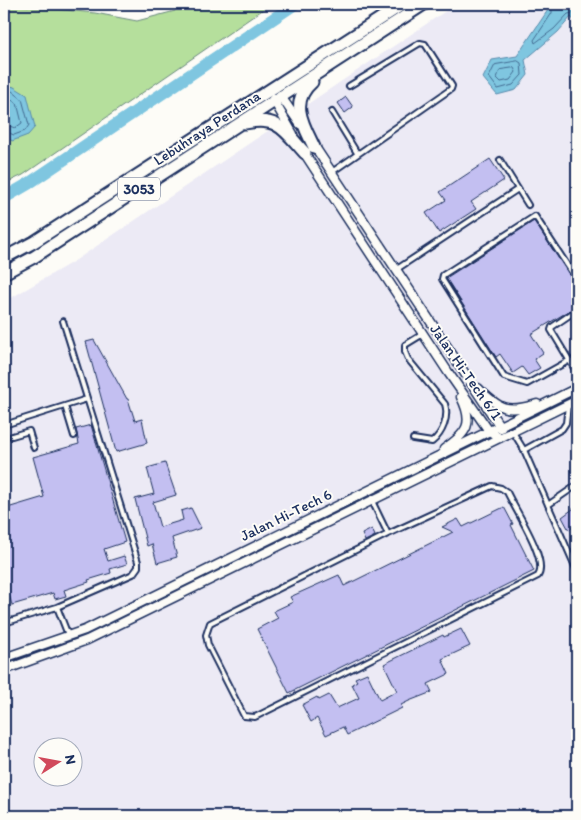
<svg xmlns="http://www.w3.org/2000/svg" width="581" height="820" viewBox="0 0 581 820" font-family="Itim,sans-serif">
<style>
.built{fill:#eceaf5;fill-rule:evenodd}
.green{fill:#b5df9c;stroke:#68877d}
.water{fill:#7fc6e0;stroke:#578aac}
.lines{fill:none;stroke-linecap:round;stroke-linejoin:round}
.shore{stroke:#436b92;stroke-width:1}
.river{stroke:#7fc6e0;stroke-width:12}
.building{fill:#c3bff1;stroke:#1b2f5e}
.lane-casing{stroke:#1b2f5e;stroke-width:8}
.street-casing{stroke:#1b2f5e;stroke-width:11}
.primary-casing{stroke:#1b2f5e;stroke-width:15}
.lane{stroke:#fdfcf7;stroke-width:4}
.street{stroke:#fdfcf7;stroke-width:8}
.primary{stroke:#fdfcf7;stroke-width:11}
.labels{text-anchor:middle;stroke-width:4;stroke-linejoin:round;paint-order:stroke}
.shield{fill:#fdfcf7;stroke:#5f6c8c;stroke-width:1}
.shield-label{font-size:14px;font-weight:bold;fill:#1b2f5e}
.street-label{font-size:15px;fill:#1b2f5e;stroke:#fdfcf7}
</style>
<rect width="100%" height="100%" fill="#fdfcf7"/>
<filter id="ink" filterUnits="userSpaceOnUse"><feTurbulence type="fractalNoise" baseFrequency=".02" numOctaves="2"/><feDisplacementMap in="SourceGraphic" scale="10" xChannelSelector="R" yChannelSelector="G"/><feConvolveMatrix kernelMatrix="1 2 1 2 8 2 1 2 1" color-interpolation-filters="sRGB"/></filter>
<g filter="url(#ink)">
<path class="built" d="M456 4H577V816H4V302L76 260ZM42 748H72V778H42Z"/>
<path class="green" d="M4 4 95 13 137 21 175 11 178 4H271L23 175 4 184V134L12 141 14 87 4 84Z"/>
<path class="water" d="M547 4H577V24L571 17 558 32 525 60 528 75 516 90 497 95 483 78 492 60 517 56 548 10Z
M4 84 14 87 27 95 35 127 28 135 12 141 4 134Z"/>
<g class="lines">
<path class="shore" d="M552 4V13L534 40 535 43 554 29 568 14 573 13 577 17
M518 61 521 63 522 75 513 85 498 89 489 77 495 65Z
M514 68 516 72 510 80 501 82 497 78 500 70Z
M4 89 12 91 22 99 29 125 25 131 14 135 4 131
M4 96 17 103 22 123 15 128 4 124"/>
<path class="river" d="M4 198 28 184 295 4"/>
</g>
<path class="building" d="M346 97 353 107 345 113 338 103Z
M490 159 504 180 471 202 476 209 439 233 426 213 446 200 440 192Z
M534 221 577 286V306L531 334 543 353 534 359 540 368 528 375 522 367 513 373 500 354 496 357 446 278Z
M94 340 127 399H128L135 421 142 419 147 443 116 452 86 342Z
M91 425 125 542 104 549 108 561 124 556 127 564 110 569 111 573 88 580 89 582 64 590 66 596 55 599 53 593 12 605 4 578V509L44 497 33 457 79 444 76 429Z
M165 463 176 495 153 502 160 527 183 520 181 511 191 508 201 528 172 538 177 557 157 563 152 544 147 546 135 499 154 494 147 468Z
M577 506V524L569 530 562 517Z
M504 507 513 524 511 525 534 571 289 693 257 629 278 618 274 611 293 602 290 597 339 575 344 586 453 532 442 527 458 519 463 527Z
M372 529 375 536 365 541 362 534Z
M461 629 470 646 442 659 449 674 428 684 432 692 409 701 401 705 402 708 347 735 343 727 326 735 317 718 311 722 302 705 317 697 319 700 329 695 337 708 359 698 352 684 357 681 355 678 367 673 380 700 397 691 384 664 443 635 444 637Z"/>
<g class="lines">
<g class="lane-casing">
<path id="lane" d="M332 112 357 153
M500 160 528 205
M332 172 451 89 452 86 425 44 420 43 349 86
M397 269 518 189
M577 310 552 327 551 330 577 373
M570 360 527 384 504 377 442 279 443 275 535 216 577 280
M65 406 74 436
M4 425 87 399
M513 432 524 450 562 429 566 423 568 405
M12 436 29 431 34 448
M413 439 432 442C443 433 449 417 445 404L408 359 405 352V345L423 334
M524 450 577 571
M492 486 501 488 507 492C515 510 549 560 538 576L255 717 244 716 208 645 206 635 210 623 388 534Z
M372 501 388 534
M548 505 577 485
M57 607 68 635
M4 623 57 607 133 574 138 567V562L63 321"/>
</g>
<g class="street-casing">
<path id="street" d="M280 95 300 124
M273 99 293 134
M313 144 501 428
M303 151 448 372 489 431 500 438
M478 388C500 410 507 413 537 404
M444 449C468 433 474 423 461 397
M4 658 85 630 577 388
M4 670 87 640 577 400"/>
</g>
<g class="primary-casing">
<path id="primary" d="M312 82C289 102 303 124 314 147
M245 123C278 116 284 130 305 153
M4 258 34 242 403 4
M4 273 34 257 424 4"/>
</g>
<use href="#lane" class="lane"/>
<use href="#street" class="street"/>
<use href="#primary" class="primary"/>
</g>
</g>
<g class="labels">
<rect class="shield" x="118" y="177.5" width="42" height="23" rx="4"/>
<g class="shield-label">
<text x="139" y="194">3053</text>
</g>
<g class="street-label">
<text transform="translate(207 128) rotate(-33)" y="5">Lebuhraya Perdana</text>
<text transform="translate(466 372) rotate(55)" y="5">Jalan Hi-Tech 6/1</text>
<text transform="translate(286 515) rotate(-26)" y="5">Jalan Hi-Tech 6</text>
</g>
</g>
<rect width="581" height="820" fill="none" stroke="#fdfcf7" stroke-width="20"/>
<rect x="10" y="10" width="561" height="800" fill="none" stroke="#1b2f5e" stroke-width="2" filter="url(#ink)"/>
<g transform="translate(58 762) rotate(79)"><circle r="24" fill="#fdfcf7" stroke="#a3aaba"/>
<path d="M0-4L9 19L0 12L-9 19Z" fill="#d1495b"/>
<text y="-8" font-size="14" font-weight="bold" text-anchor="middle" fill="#1b2f5e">N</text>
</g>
</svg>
